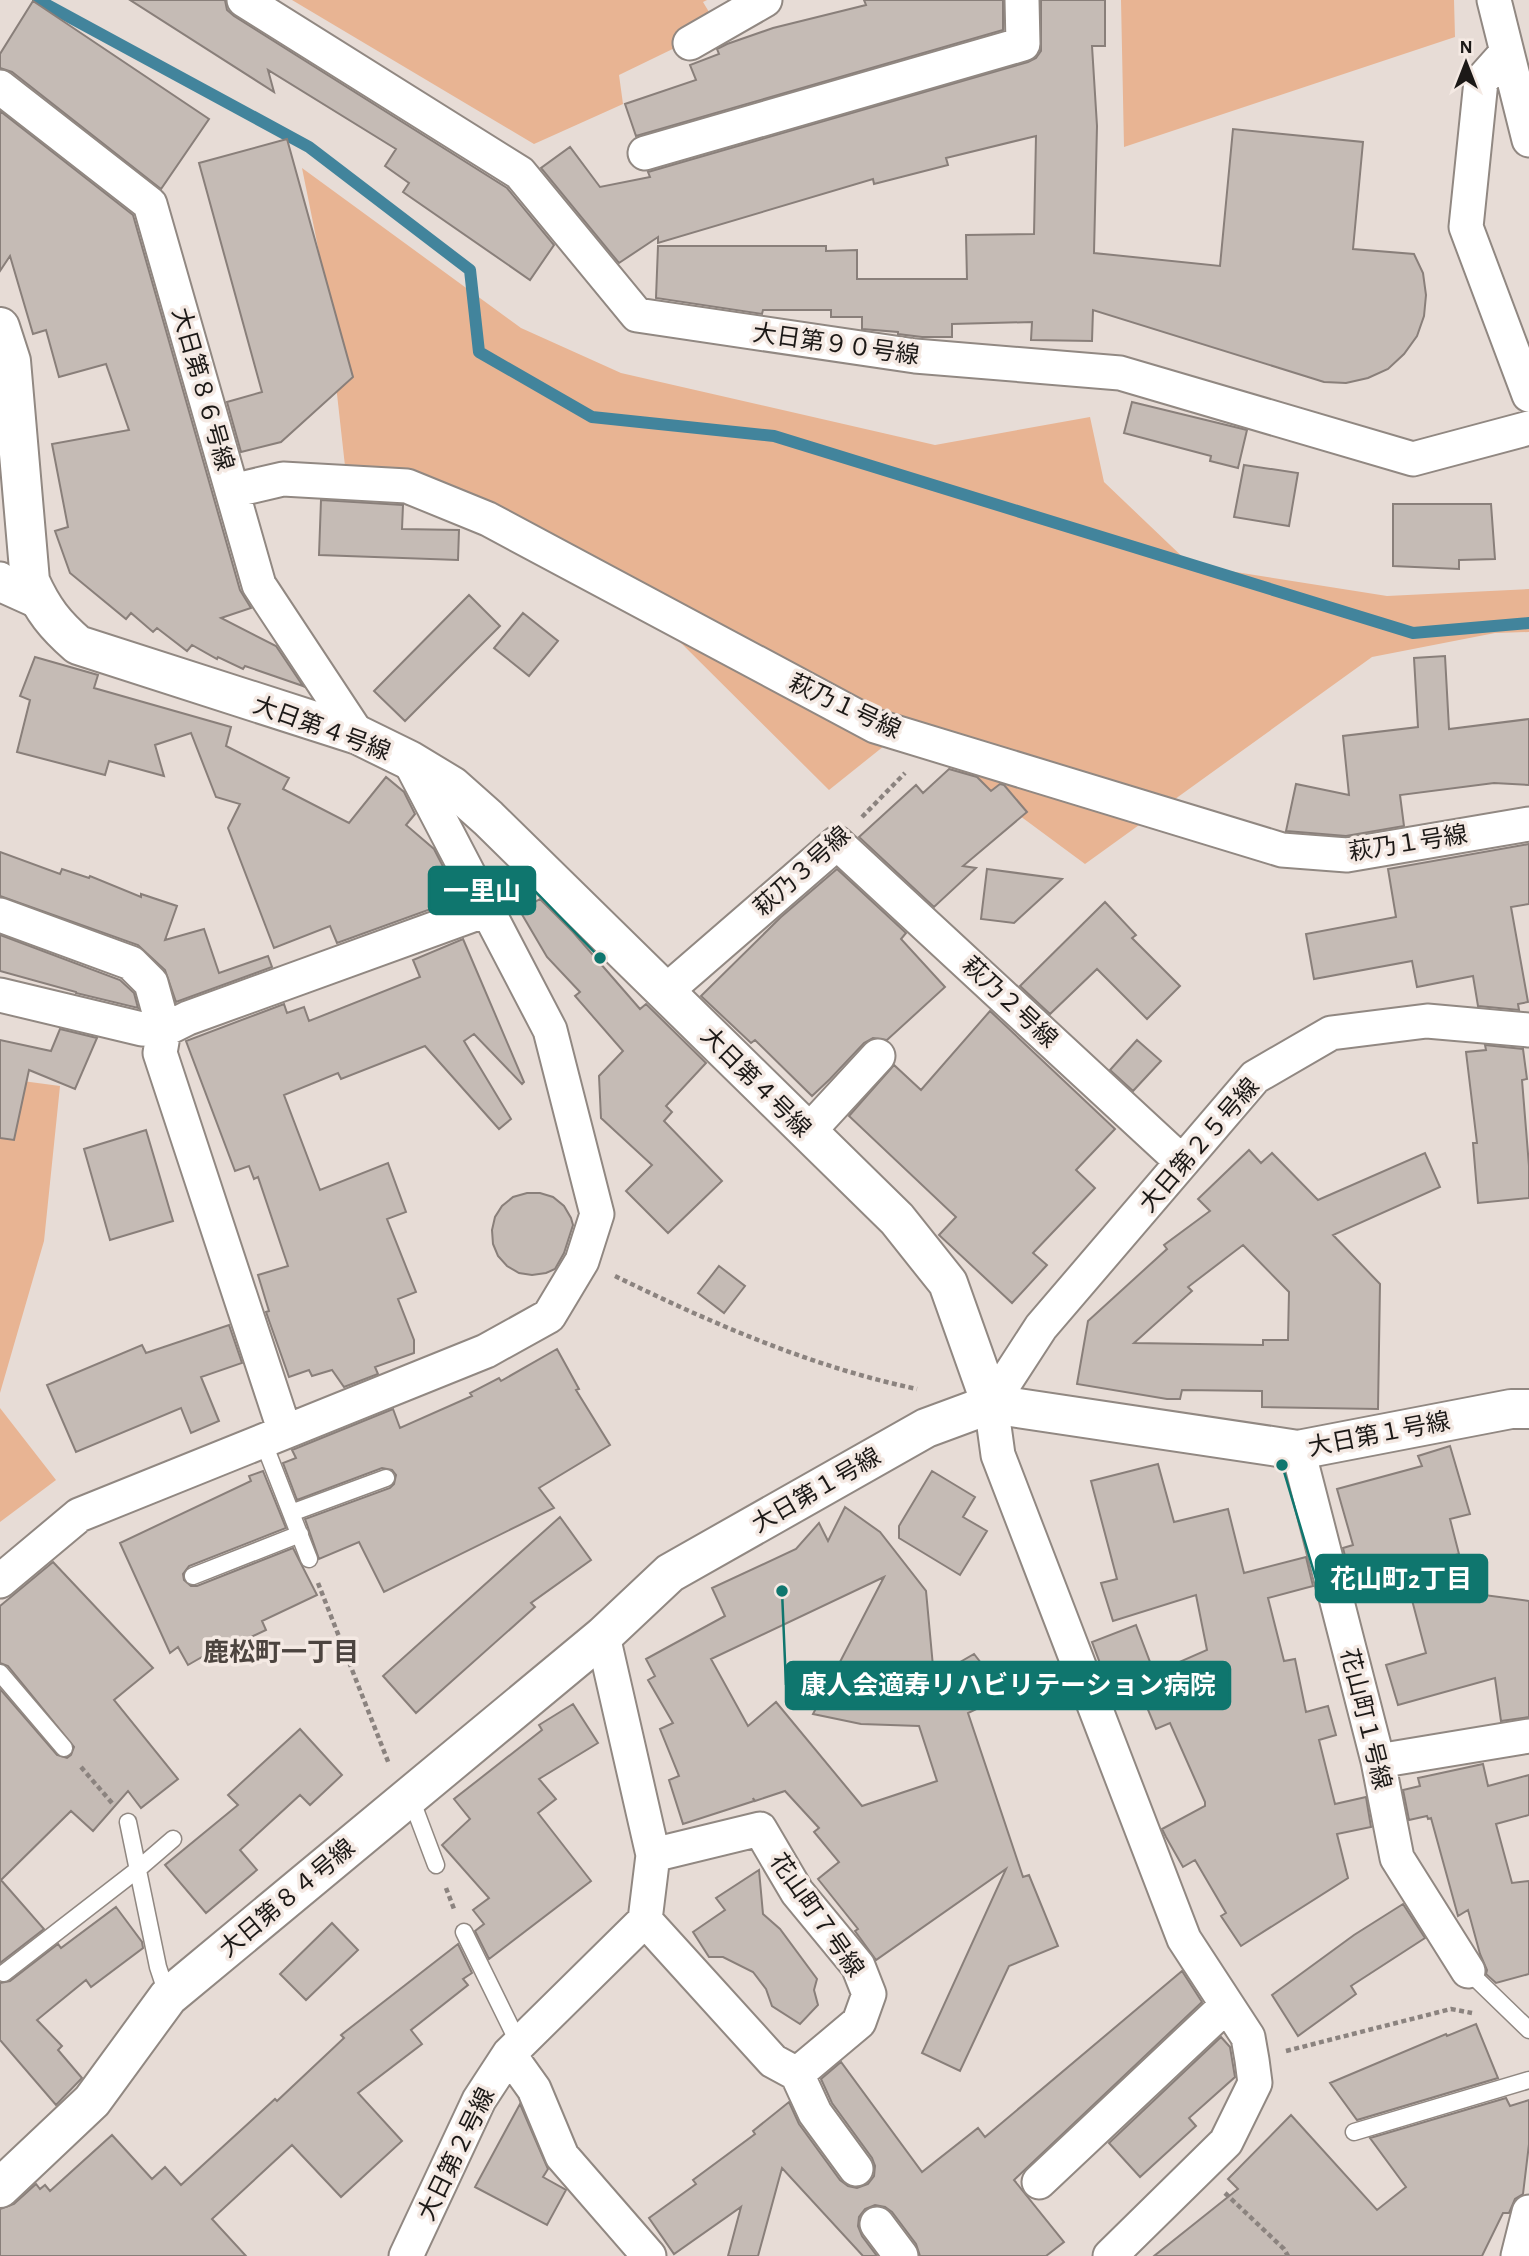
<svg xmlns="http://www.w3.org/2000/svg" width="1529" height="2256" viewBox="0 0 1529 2256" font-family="'Alegreya Sans','Noto Sans JP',sans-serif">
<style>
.green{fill:#e8b493}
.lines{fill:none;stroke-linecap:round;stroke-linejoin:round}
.stream{stroke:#42849c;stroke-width:12}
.building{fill:#c5bbb5;stroke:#897f7a;stroke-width:2;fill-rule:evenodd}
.lane-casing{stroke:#918882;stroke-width:19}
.street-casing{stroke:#918882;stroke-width:37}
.secondary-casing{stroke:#918882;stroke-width:42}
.path{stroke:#8b837f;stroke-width:4.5;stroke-dasharray:5 3.5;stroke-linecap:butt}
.lane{stroke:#fff;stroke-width:16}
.street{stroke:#fff;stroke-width:33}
.secondary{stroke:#fff;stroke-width:38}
.labels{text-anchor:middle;stroke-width:7;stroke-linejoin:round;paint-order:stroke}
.street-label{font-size:24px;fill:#1c1917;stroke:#f4e9e3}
.neighbourhood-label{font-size:26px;font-weight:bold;fill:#4c443f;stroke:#f4e9e3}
.leader{fill:none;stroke:#0f766e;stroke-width:2.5}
.callout-dot{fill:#0f766e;stroke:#f4e9e3;stroke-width:2.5}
.callout{fill:#0f766e;stroke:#0f766e;stroke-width:2.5}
.callout-label{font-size:26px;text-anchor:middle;font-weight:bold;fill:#fff}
</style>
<rect width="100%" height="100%" fill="#e7dcd6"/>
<path class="green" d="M292 0H707L703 2 718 27 619 75 623 104 534 144Z
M1121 0H1454L1455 37 1124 147Z
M302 168 521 328 621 373 935 445 1090 417 1104 482 1191 565 1387 596 1529 589V632L1495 633 1372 657 1085 864 904 730 829 790 674 636 423 501 347 484 324 277Z
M0 1078 60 1086 44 1241 0 1393Z
M0 1408 56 1480 0 1522Z"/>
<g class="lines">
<path class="stream" d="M38 0 309 147 470 270 479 352 592 417 774 436 1413 633 1529 623"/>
</g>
<path class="building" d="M130 0H225L227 10 234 16 507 188 554 245 530 280 403 192 409 183 385 166 396 149 268 70 274 92Z
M864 0H1003V30L636 136 625 104 696 80 690 65 719 54 717 49 727 44 773 28 866 5Z
M1041 0H1105V46H1092L1097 126 1094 253 1220 266 1233 129 1363 142 1353 249 1414 254 1423 273 1426 295 1424 316 1417 336 1404 354 1388 369 1368 378 1346 383 1324 382 1093 310 1092 341 1031 340 1032 322 952 324V337H922L898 334V332L862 329V317H831V310H763L762 314 656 298 658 246H826V251L857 250V279H967L966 235 1034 234 1036 136 946 158 948 165 874 184 873 179 658 243V237L619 263 541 168 570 147 600 187 650 177 648 172 1028 62 1036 58 1041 51Z
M33 1 209 119 161 189 12 72 0 68V54Z
M0 111 133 215 240 590 251 608 221 618 276 646 303 686 245 666 243 669 218 657 217 659 192 645 187 651 157 628 153 632 131 613 126 619 70 573 55 531 68 527 52 444 129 430 106 364 59 377 46 330 33 334 10 256 0 271Z
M287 139 353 377 281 442 241 452 227 402 262 392 199 163Z
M1132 402 1247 430 1238 468 1210 461 1211 456 1124 433Z
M1244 465 1298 473 1289 526 1234 517Z
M321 500 403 505 402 529 459 530 458 560 319 555Z
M1393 504H1491L1495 559 1459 560V569L1393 566Z
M469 595 500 626 405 721 374 691Z
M523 613 558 641 529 676 494 648Z
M1445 656 1449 729 1529 719V785L1494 783 1400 795 1404 826 1346 836 1286 831 1296 784 1349 795 1343 736 1418 727 1414 658Z
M35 657 98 675 94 688 231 727 226 746 289 778 283 789 349 823 386 777 404 792 415 814 406 825 434 849 453 886 431 909 337 943 330 926 274 948 228 828 240 804 216 797 191 733 155 745 164 776 109 761 105 775 17 752 30 700 20 696Z
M949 769 977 777 991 791 1000 784 1004 785 1027 812 963 866 976 868 934 907 859 837 916 785 923 793Z
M1529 844V904L1511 907 1528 1002 1518 1004 1519 1010 1478 1006 1473 976 1417 987 1412 961 1314 979 1306 934 1396 917 1388 869Z
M0 852 60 874 62 869 89 878 90 876 141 897V894L177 906 165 940 204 929 219 973 268 956 272 967 176 1002 165 970 138 945 0 896Z
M837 869 906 933 901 939 945 987 887 1040 873 1038 864 1043 830 1079 812 1096 755 1040 751 1043 701 996 781 917Z
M987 869 1062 879 1014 923 981 919Z
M540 899 573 932 640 1009 646 1004 706 1063 666 1106 672 1112 664 1121 722 1181 668 1233 626 1191 652 1165 601 1118 599 1076 623 1051 575 996 580 992 547 957 520 911Z
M1105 902 1136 935 1132 938 1180 986 1147 1019 1097 969 1050 1014 1020 986Z
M0 935 120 980 134 993 138 1008 76 993V992L0 971Z
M463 939 524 1082 522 1084 474 1034 464 1041 511 1119 499 1129 425 1046 341 1079 338 1073 284 1095 320 1190 388 1163 406 1212 387 1219 416 1292 398 1299 414 1340V1353L375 1367 378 1374 344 1387 332 1370 312 1376 309 1370 289 1377 266 1312 269 1311 258 1275 288 1266 258 1177 254 1179 249 1166 235 1171 186 1041 284 1004 287 1013 304 1007 309 1021 420 977 413 960Z
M990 1011 1115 1129 1076 1170 1095 1188 1033 1253 1047 1265 1012 1303 939 1235 956 1217 849 1116 894 1065 921 1090Z
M60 1029 97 1038 75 1089 29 1070 14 1140 0 1138V1040L51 1051Z
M1137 1040 1161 1061 1133 1091 1110 1070Z
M1485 1045 1523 1049 1527 1079 1522 1080 1529 1166V1198L1478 1203 1473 1143H1477L1466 1052 1486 1050Z
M146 1130 173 1221 110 1240 84 1149Z
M1249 1150 1261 1163 1272 1153 1318 1200 1425 1153 1440 1187 1333 1235 1380 1284 1378 1409 1262 1407V1391L1182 1390 1180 1399H1167L1077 1384 1088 1321 1167 1249 1164 1245 1210 1211 1198 1199ZM1243 1245 1289 1292 1288 1340H1263V1345L1134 1343 1192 1291 1188 1287Z
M527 1193H540L553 1197 564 1206 571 1218 573 1225 564 1253 555 1269 546 1273 532 1275 519 1273 507 1266 498 1256 493 1244 492 1230 495 1217 502 1206 513 1197Z
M719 1266 745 1286 724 1313 698 1293Z
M229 1325 242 1363 201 1377 219 1421 191 1433 181 1408 76 1452 47 1385 142 1345 146 1353Z
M557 1349 579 1389 576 1390 610 1445 539 1488 554 1508 384 1592 359 1542 319 1559 305 1519 390 1488 394 1484 396 1475 392 1470 382 1468 297 1500 283 1463 296 1458 292 1450 393 1409 400 1428 472 1396 470 1393 499 1378 501 1381Z
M1450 1446 1470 1514 1450 1519 1459 1554 1362 1581 1360 1573 1350 1576 1343 1548 1353 1545 1337 1489 1422 1466 1418 1456Z
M1158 1464 1174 1522 1228 1509 1244 1573 1306 1557 1313 1586 1268 1598 1284 1661 1295 1659 1306 1712 1328 1706 1336 1735 1319 1740 1335 1804 1366 1797 1371 1827 1337 1834 1348 1878 1241 1946 1221 1916 1226 1913 1195 1860 1183 1867 1166 1837 1162 1829 1205 1806V1802L1170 1723 1156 1729 1136 1681 1207 1650 1196 1595 1113 1621 1101 1583 1117 1579 1091 1481Z
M263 1471 286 1528 189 1566 183 1574 184 1580 191 1586H197L293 1548 317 1595 262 1621 266 1630 232 1646 230 1641 188 1665 178 1647 170 1653 120 1543 251 1481 249 1476Z
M932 1471 975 1497 963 1517 987 1531 960 1575 899 1538V1526Z
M845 1507 880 1532 926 1591 934 1677 974 1654 1006 1695 968 1713 1023 1877 1029 1875 1058 1946 1009 1966 960 2071 922 2053 1006 1869 876 1960 855 1931 858 1929 818 1879 839 1862 814 1832 819 1828 785 1791 755 1801 753 1798 754 1801 683 1824 669 1780 679 1776 660 1729 673 1723 648 1680 655 1676 646 1659 725 1616 712 1588 796 1549 819 1523 828 1541ZM884 1577 813 1714 861 1724 919 1726 937 1781 862 1806 776 1702 748 1726 711 1659Z
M560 1517 591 1560 531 1603 535 1607 416 1713 383 1676Z
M53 1562 153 1668 114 1700 178 1779 141 1808 128 1791 93 1831 71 1811 1 1880 44 1929 0 1963V1689L57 1755 67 1758 71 1755 74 1747 8 1666 0 1663V1606Z
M1408 1585 1529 1601V1717L1501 1721 1495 1678 1398 1705 1386 1665 1426 1653Z
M1136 1625 1150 1662 1106 1679 1092 1642Z
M573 1704 598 1743 539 1779 556 1799 538 1813 591 1881 489 1959 475 1931 484 1924 473 1910 489 1898 442 1845 470 1819 454 1799 542 1730 539 1725Z
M300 1729 342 1775 310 1805 300 1795 240 1850 257 1870 206 1913 165 1865 238 1805 228 1795Z
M1483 1764 1488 1786 1529 1775V1815L1496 1824 1512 1883 1529 1881V1974L1496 1983 1486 1974 1487 1970 1480 1954 1468 1910 1458 1916 1431 1818 1428 1819 1427 1816 1409 1820 1403 1790 1420 1786 1418 1778Z
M759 1870 763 1914 780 1929 817 1979 814 1990 818 2005 800 2024 772 2006 766 1989 753 1972 723 1957H709L693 1932 725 1910 716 1898Z
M1403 1904 1425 1938 1351 1986 1356 1994 1298 2036 1272 1995 1354 1935Z
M116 1907 142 1942 143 1948 91 1987 86 1980 37 2020 62 2046 58 2050 82 2078 56 2105 0 2040V1983L10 1981 58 1944 61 1948Z
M332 1923 358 1950 306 2000 280 1974Z
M458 1944 472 1973 463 1979 468 1985 411 2030 422 2044 358 2093 402 2141 341 2197 292 2145 212 2219 246 2256H0V2209L14 2204 36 2184 40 2189 45 2185 50 2191 112 2135 152 2179 165 2167 181 2185 275 2099 277 2101 344 2038 341 2035Z
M1182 1971 1202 2002 1014 2180 1064 2242 1046 2256H920L916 2244 892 2212 885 2207 875 2205 865 2209 859 2217 858 2226 862 2236 877 2256H863L782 2168 758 2256H728L741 2207 674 2254 649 2218 696 2184 693 2180 755 2134 753 2131 789 2102 799 2124 840 2180 848 2186 857 2188 868 2184 874 2176 875 2166 872 2158 832 2103 821 2079 841 2062 922 2172 978 2128 985 2137Z
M1476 2024 1498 2078 1357 2120 1330 2083 1446 2034 1447 2036Z
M1221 2037 1230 2047 1235 2077 1189 2118 1196 2126 1140 2177 1109 2143Z
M1506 2098 1510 2106 1529 2100V2144L1523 2194 1515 2199 1509 2213H1503L1482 2256H1154L1238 2189 1228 2179 1291 2115 1377 2210 1406 2187 1370 2138Z
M520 2104 548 2169 543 2177 566 2190 547 2225 475 2187Z"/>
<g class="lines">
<g class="lane-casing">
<path id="lane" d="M263 1441 309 1559
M291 1513 386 1478
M193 1576 300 1534
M0 1673 64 1748
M410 1796 436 1865
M128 1822 158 1967 168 1997
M464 1932 519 2044
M1468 1971 1529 2030
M4 1973 137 1870 173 1839
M1354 2132 1529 2080"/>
</g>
<g class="street-casing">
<path id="street" d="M244 0 520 173 637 315 915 356 1120 373 1413 459 1529 428
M1494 0 1529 140
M690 43 765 0
M1506 53 1481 81 1466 227 1529 395
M0 87 150 204 259 585 358 735
M645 153 1023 44 1022 0
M232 491 283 479 407 486 488 519 875 726 1282 850 1347 855 1529 824
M0 579 8 588 39 602
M0 915 131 963 151 983 164 1030 142 1029 0 995
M665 992 837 843 1182 1162
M807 1133 878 1056
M285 1432 160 1053 164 1030 188 1018 486 910
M1298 1450 1378 1761 1397 1858 1468 1971
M0 1581 79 1515 486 1351 549 1316 582 1261 597 1214 550 1030 409 760
M1378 1761 1529 1736
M645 1920 773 2061 797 2074 859 2022 869 1994 858 1966 797 1892 760 1829 653 1855
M509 2054 534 2089 562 2156 649 2256
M797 2074 815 2113 856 2169
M1039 2182 1227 2005
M877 2224 901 2256
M406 2256 479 2100 509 2054 645 1920 653 1855 603 1636
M1110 2256 1226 2142 1255 2083 1252 2060 1248 2037 1184 1939 998 1455 991 1404 1041 1327 1255 1077 1331 1033 1427 1021 1529 1030
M1518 2256 1529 2212"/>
</g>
<g class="secondary-casing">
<path id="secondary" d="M0 327 11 361 30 581C43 610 55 625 78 645L358 735 409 760 452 786 488 818 897 1219 948 1283 991 1404
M0 2188 92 2101 168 1997 603 1636 670 1573 926 1428 991 1404 1298 1450 1511 1409H1529"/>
</g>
<path class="path" d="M862 817 905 773
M615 1276C711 1323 812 1367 917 1389
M318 1583 389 1764
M81 1767 112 1803
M446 1888 454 1909
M1286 2051 1451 2009 1472 2013
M1225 2193 1284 2249 1288 2256"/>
<use href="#lane" class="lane"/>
<use href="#street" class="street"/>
<use href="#secondary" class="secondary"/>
</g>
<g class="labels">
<g class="street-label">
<text transform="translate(836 344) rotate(8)" y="8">大日第９０号線</text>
<text transform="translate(203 389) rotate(74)" y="8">大日第８６号線</text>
<text transform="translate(845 706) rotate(25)" y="8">萩乃１号線</text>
<text transform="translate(322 728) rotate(20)" y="8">大日第４号線</text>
<text transform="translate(1408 843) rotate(-9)" y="8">萩乃１号線</text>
<text transform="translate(802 871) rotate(-42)" y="8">萩乃３号線</text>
<text transform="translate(1010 1002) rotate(43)" y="8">萩乃２号線</text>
<text transform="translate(756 1082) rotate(45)" y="8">大日第４号線</text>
<text transform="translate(1199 1145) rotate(-49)" y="8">大日第２５号線</text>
<text transform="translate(1379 1434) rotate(-11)" y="8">大日第１号線</text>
<text transform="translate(816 1490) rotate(-30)" y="8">大日第１号線</text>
<text transform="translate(1366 1719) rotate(76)" y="8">花山町１号線</text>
<text transform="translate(287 1898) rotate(-40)" y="8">大日第８４号線</text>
<text transform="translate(817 1915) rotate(55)" y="8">花山町７号線</text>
<text transform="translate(456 2154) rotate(-64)" y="8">大日第２号線</text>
</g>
<g class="neighbourhood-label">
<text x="281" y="1661">鹿松町一丁目</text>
</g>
</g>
<path class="leader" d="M600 958L535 891M1282 1465L1316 1579M782 1591L786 1685"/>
<g class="callout-dot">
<circle cx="600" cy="958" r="7"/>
<circle cx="1282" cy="1465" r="7"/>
<circle cx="782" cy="1591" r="7"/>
</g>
<g class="callout">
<rect x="429" y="867" width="106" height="47" rx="7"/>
<rect x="1316" y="1555" width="171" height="47" rx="7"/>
<rect x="786" y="1662" width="444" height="47" rx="7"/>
</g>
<g class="callout-label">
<text x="482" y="900">一里山</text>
<text x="1401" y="1588">花山町2丁目</text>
<text x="1008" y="1694">康人会適寿リハビリテーション病院</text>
</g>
<g transform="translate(1466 63)" stroke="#f4e9e3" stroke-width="5" paint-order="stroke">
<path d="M0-5L12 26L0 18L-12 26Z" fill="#1c1917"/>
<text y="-10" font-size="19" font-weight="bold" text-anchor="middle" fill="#1c1917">N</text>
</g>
</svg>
